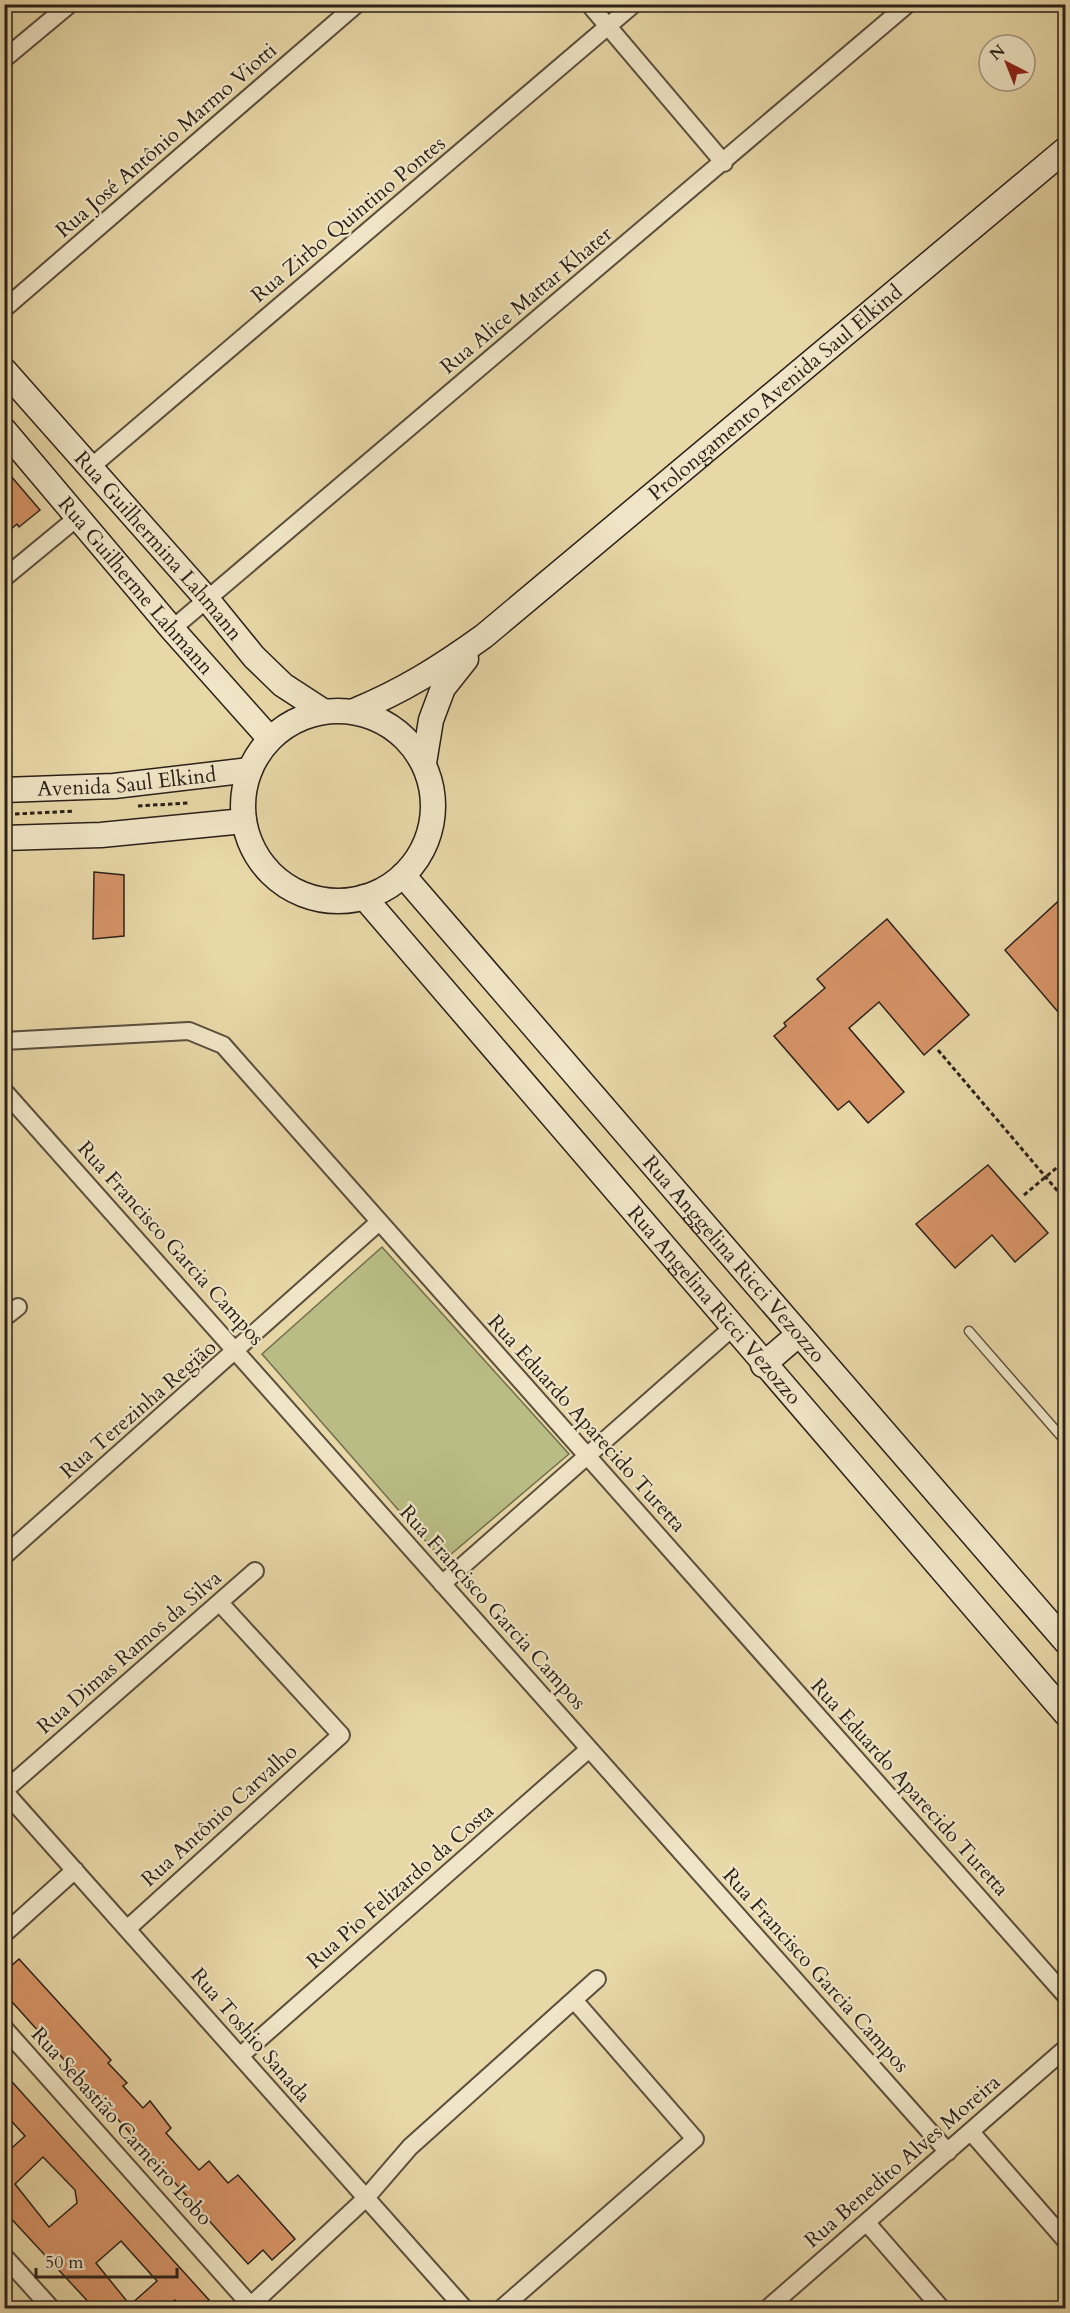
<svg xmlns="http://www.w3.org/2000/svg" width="1070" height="2313" viewBox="0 0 1070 2313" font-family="Cardo,serif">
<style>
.green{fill:#b9bd85;stroke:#726f4f;stroke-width:1.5}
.building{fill:#d79467;stroke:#2a2119;stroke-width:1.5;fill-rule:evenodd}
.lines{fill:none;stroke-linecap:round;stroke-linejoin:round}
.lane-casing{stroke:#5a4e3c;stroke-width:11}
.street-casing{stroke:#5a4e3c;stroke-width:20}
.secondary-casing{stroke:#2a2119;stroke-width:27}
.path{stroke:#2a2119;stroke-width:3;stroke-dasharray:4.5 3;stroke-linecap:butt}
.lane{stroke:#f0e5c6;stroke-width:8}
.street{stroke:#f0e5c6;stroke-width:16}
.secondary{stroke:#f0e5c6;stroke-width:24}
.labels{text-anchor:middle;stroke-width:4.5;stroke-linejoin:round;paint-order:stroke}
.street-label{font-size:21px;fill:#2a2119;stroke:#f0e5c6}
</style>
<rect width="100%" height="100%" fill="#e8d7a7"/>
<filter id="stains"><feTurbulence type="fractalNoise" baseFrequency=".00333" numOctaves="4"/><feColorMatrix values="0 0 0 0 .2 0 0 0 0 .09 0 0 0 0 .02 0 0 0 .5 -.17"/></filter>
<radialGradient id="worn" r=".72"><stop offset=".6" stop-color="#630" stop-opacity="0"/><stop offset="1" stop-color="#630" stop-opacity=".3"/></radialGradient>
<path class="green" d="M382 1247 569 1454 443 1561 262 1354Z"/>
<path class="building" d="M4 468 40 510 19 527 17 524 4 535Z
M94 872 124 875V936L93 939Z
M1065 895V1020L1005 950Z
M887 919 969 1015 924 1055 879 1002 849 1028 904 1092 868 1123 849 1101 838 1110 774 1036 786 1026 784 1023 825 988 817 979Z
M988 1165 1048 1233 1015 1262 992 1235 955 1268 916 1224Z
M19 1959 111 2060 108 2063 127 2083 123 2086 143 2108 150 2101 171 2128 166 2133 199 2170 209 2161 228 2183 238 2175 295 2239 272 2260 263 2250 248 2264 4 1993V1972Z
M4 2073 209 2300 199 2308H183L175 2300 166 2308H94L4 2211V2155L25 2136 4 2113ZM43 2157 75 2190 77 2203 49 2227 15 2184ZM121 2241 157 2281 130 2305 96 2263Z"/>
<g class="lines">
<g class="lane-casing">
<path id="lane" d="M969 1331 1066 1442"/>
</g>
<g class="street-casing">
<path id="street" d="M589 4 724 163
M4 59 70 4
M4 309 357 4
M91 467 634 4
M4 578 78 517
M172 629 908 4
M4 1041 189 1031 223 1045 1066 1996
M4 1091 948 2152
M4 1318 18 1307
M4 1556 379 1222
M442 1584 732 1328
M4 1791 464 2308
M4 1791 255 1571
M127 1929 341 1735 220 1603
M4 1934 75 1870
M4 2028 253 2308
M240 2056 589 1749
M971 2132 1066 2241
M867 2223 941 2308
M4 2256 51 2308
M248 2308 365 2199 410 2147 597 1979
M502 2308 695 2139 574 2000
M768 2308 1066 2048"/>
</g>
<g class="secondary-casing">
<g id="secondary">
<path id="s1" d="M4 370 206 598 254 657 283 685 323 711"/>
<path id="s2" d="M4 430 172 629 270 739"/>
<path id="s3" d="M354 711C403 691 441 667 484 636L1066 149"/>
<circle cx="338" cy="806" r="95"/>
<path d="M424 763 431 720 443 688 466 659"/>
<path id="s4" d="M4 790 114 786 250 770"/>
<path d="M4 838 101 835 244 821"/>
<path id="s5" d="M403 875C623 1132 845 1386 1066 1642"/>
<path id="s6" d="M364 897 1066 1714"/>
<path d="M763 1365 799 1334"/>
</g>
</g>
<path class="path" d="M138 806 188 803
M15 814 75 811
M938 1050 1066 1201
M1024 1195 1066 1160"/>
<use href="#lane" class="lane"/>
<use href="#street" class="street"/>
<use href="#secondary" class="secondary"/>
</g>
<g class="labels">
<g class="street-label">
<text transform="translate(166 140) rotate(-41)" y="7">Rua José Antônio Marmo Viotti</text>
<text transform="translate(348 219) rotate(-40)" y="7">Rua Zirbo Quintino Pontes</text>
<text transform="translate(526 300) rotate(-40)" y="7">Rua Alice Mattar Khater</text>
<text dy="7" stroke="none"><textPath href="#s3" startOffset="530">Prolongamento Avenida Saul Elkind</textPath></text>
<text dy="7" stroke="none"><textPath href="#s1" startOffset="234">Rua Guilhermina Lahmann</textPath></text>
<text dy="7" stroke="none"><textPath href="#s2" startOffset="204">Rua Guilherme Lahmann</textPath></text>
<text dy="7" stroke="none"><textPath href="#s4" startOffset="123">Avenida Saul Elkind</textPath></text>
<text transform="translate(171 1243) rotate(48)" y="7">Rua Francisco Garcia Campos</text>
<text dy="7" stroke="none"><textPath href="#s5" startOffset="507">Rua Anggelina Ricci Vezozzo</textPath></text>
<text dy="7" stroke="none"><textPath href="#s6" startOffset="538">Rua Angelina Ricci Vezozzo</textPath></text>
<text transform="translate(138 1409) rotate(-41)" y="7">Rua Terezinha Região</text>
<text transform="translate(587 1423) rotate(48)" y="7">Rua Eduardo Aparecido Turetta</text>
<text transform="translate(493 1607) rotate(48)" y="7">Rua Francisco Garcia Campos</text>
<text transform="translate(129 1652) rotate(-41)" y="7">Rua Dimas Ramos da Silva</text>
<text transform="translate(910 1787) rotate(48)" y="7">Rua Eduardo Aparecido Turetta</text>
<text transform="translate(219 1815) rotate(-42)" y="7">Rua Antônio Carvalho</text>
<text transform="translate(400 1886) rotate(-41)" y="7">Rua Pio Felizardo da Costa</text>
<text transform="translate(816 1970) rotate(48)" y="7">Rua Francisco Garcia Campos</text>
<text transform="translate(251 2035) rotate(49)" y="7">Rua Toshio Sanada</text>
<text transform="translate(122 2126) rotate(48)" y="7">Rua Sebastião Carneiro Lobo</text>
<text transform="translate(902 2161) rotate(-41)" y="7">Rua Benedito Alves Moreira</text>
</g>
</g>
<rect width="1070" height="2313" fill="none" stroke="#e8d7a7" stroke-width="24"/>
<rect x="6" y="6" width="1058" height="2301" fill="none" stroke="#2a2119" stroke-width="3"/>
<rect x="12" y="12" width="1046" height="2289" fill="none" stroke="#2a2119" stroke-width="1.5"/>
<g transform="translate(1007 63) rotate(318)"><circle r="28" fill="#f0e5c6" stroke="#a19781" stroke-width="1.5"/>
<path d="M0-4.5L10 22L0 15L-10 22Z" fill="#8f2418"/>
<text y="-9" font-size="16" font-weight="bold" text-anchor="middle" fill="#2a2119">N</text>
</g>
<path d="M36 2268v9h141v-9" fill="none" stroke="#2a2119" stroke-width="3"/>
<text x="45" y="2268" font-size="18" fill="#2a2119" stroke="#f0e5c6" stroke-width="4.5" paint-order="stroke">50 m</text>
<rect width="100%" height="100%" filter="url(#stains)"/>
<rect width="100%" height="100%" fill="url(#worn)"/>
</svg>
